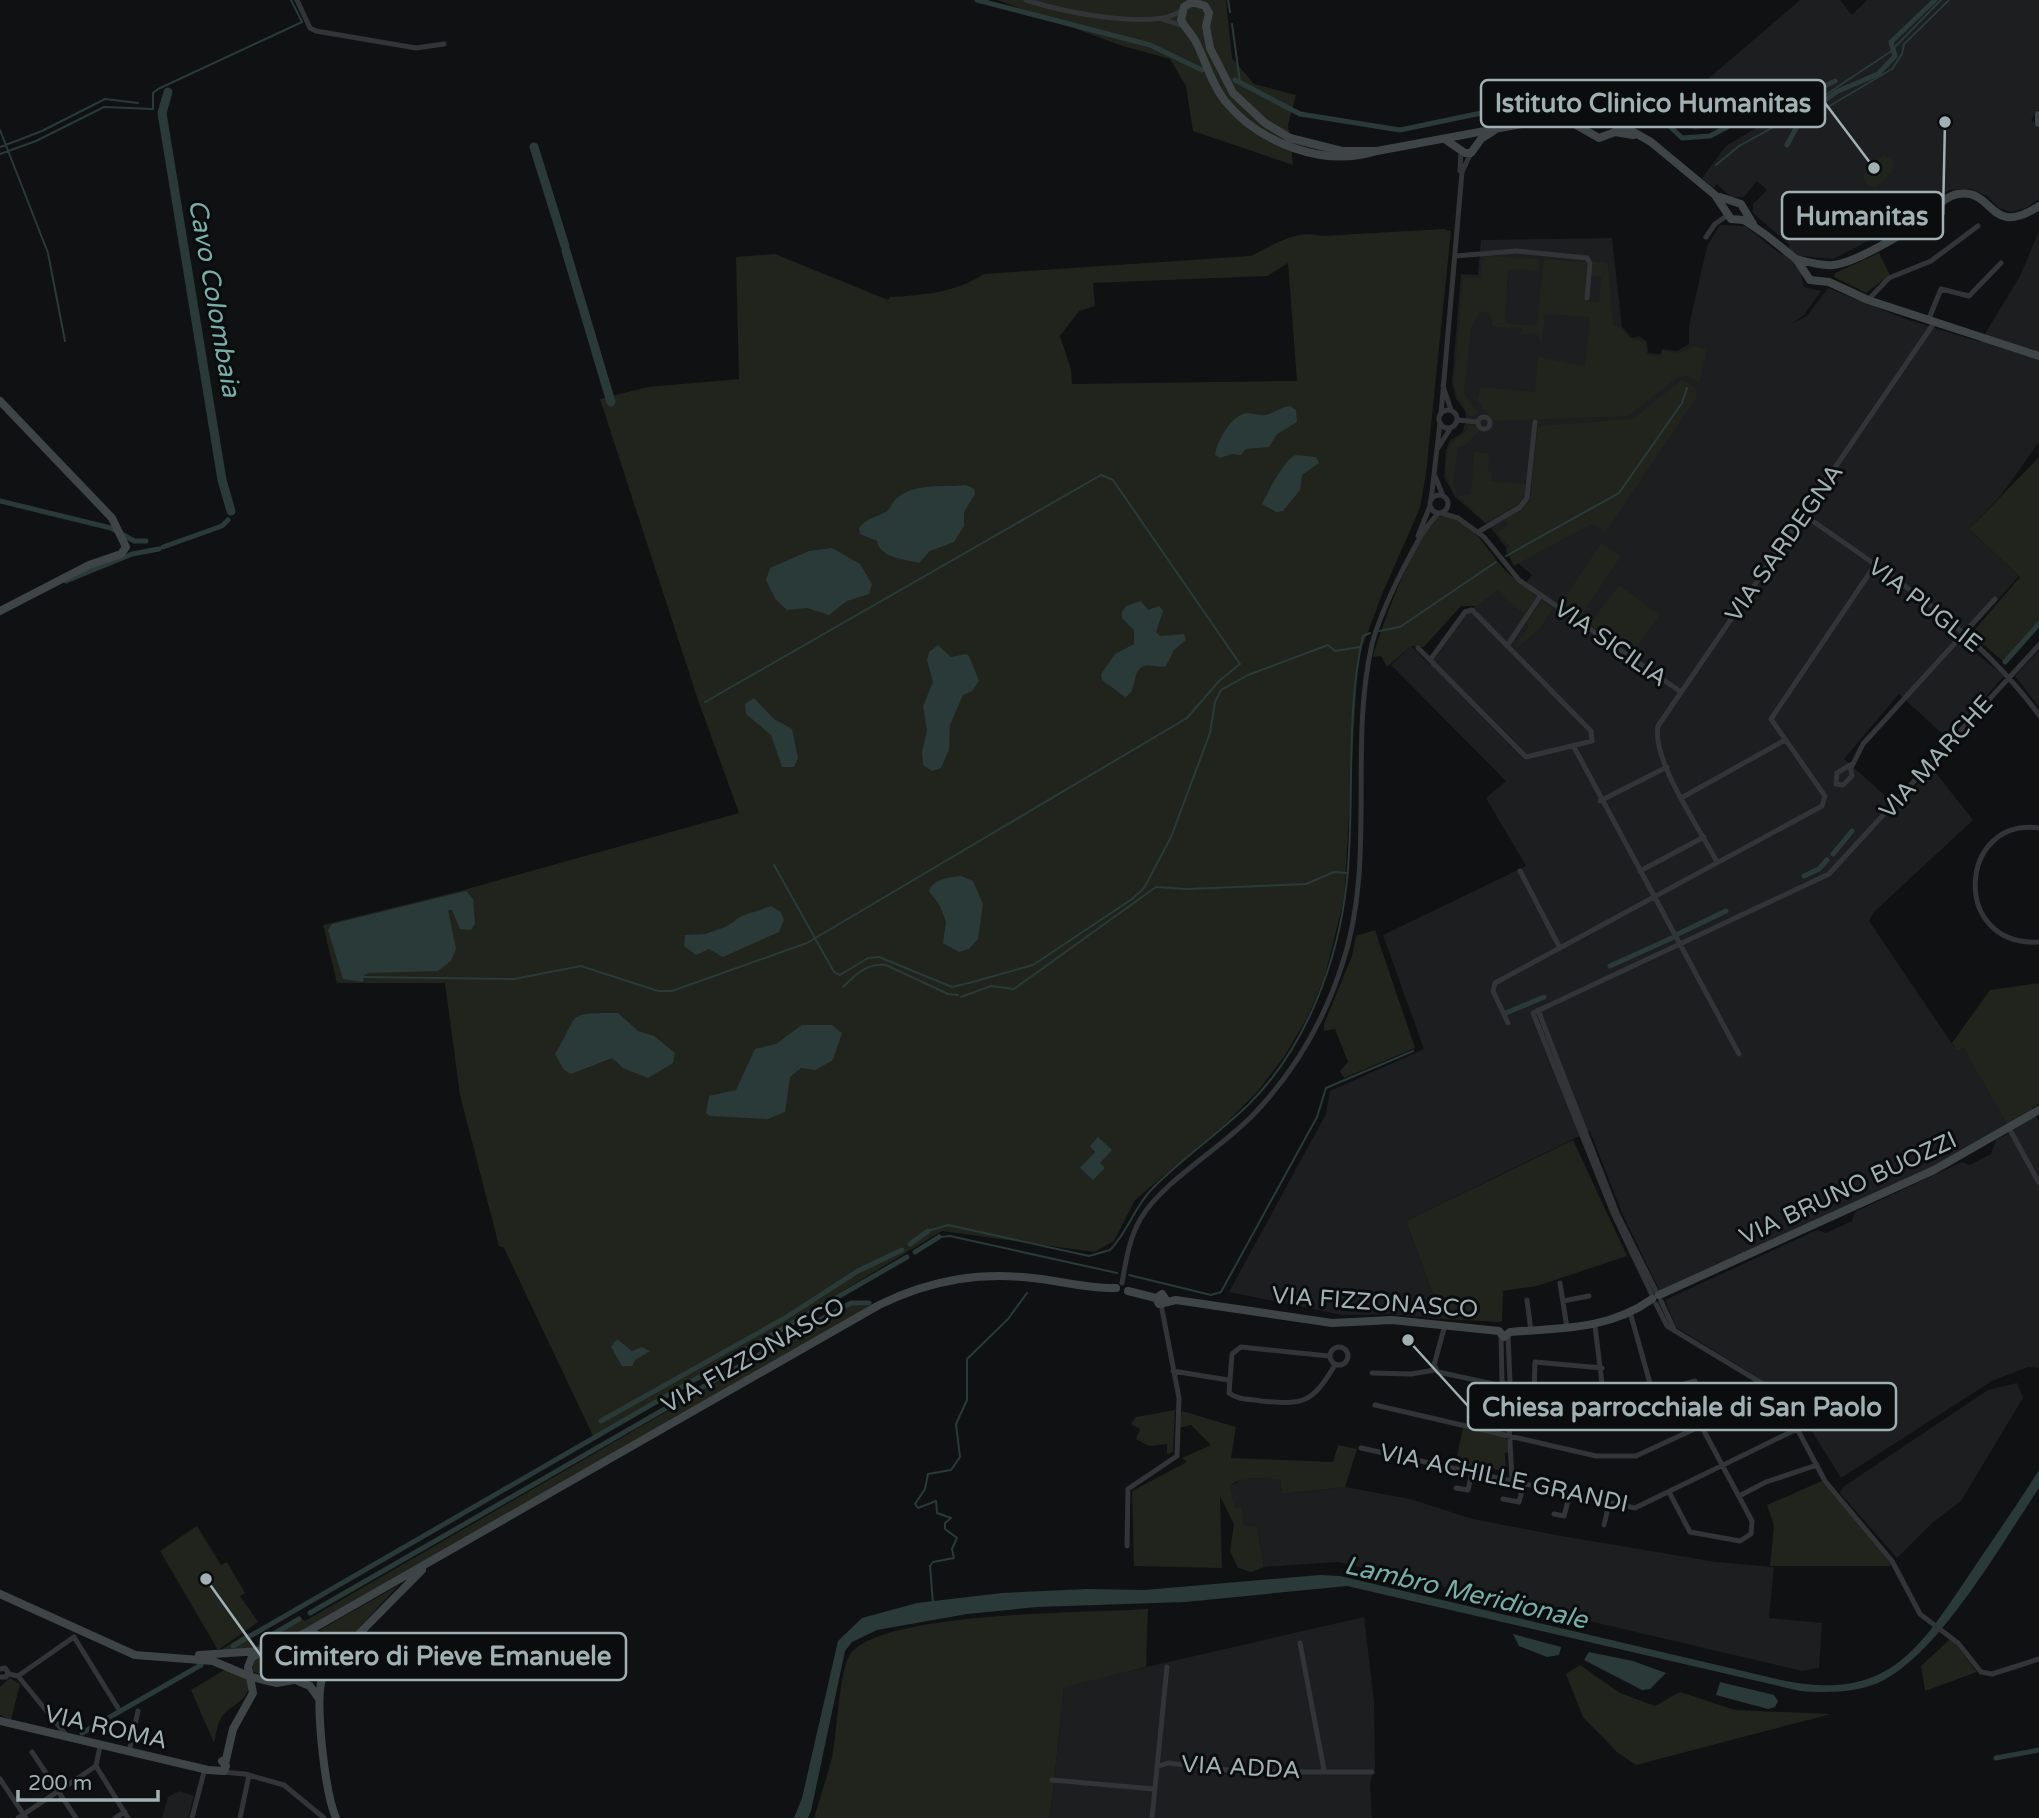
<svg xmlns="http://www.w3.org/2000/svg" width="2039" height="1818" viewBox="0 0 2039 1818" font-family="'Varela Round',sans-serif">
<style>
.built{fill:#1c1e1f}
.green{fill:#20241d;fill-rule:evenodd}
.water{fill:#2a3a38}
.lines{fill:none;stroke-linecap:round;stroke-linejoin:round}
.stream{stroke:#2a3a38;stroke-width:2}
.canal{stroke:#2a3a38;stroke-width:5}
.river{stroke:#2a3a38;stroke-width:9}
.street{stroke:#313537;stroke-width:5}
.secondary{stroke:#3f4547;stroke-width:8}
.labels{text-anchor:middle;stroke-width:6;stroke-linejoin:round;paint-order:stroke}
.street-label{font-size:24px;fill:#a1b1b3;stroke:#0b0c0d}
.water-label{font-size:26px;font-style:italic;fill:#78aea8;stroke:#0b0c0d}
.leader{fill:none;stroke:#a1b1b3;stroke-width:2.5}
.callout-dot{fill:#a1b1b3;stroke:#0b0c0d;stroke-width:2.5}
.callout{fill:#0b0c0d;stroke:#a1b1b3;stroke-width:2.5}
.callout-label{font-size:26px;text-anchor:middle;font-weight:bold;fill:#a1b1b3}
</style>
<rect width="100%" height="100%" fill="#101112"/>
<path class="built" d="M1800 0H1840L1852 15 1867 0H2039V109L2031 120 2039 128V199L2026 208 2011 212 1999 208 1987 196 1971 189 1949 190 1919 215 1833 259 1801 256 1794 265 1800 270 1804 287 1821 291 1804 315 1791 324 1807 316 1828 288 1903 318 1980 342 2020 276 2039 231V442L2002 494 1969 529 2019 576 1961 641 2004 676 1948 739 1899 694 1844 759 1897 806 1932 768 1973 820 1874 912 1869 921 1957 1051 1964 1047 1972 1059 2007 1123 2031 1108 2039 1122V1368L2028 1367 1992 1381 1841 1478 1805 1420 1799 1423 1784 1394 1676 1327 1665 1300 1817 1230 1826 1233 1852 1221 1855 1212 1962 1162 1970 1165 1991 1154 1996 1140 2009 1133 2004 1126 1959 1155 1660 1292 1622 1213 1590 1131 1406 1221 1442 1319 1390 1314 1343 1315 1229 1292 1326 1114 1330 1091 1424 1049 1383 935 1526 866 1486 798 1506 781 1391 665 1411 646 1430 665 1466 613 1498 590 1524 585 1532 575 1519 564 1490 527 1455 497 1444 477 1446 450 1450 440 1462 433 1466 421 1465 411 1456 399 1452 382 1461 274 1478 275 1481 240 1612 238 1622 327 1632 338 1640 336 1647 342 1648 353 1661 354 1662 349 1677 351 1689 344V326L1707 246 1720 225 1745 226 1782 255 1790 245 1753 213V204L1767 190 1757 181 1744 197H1731L1717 184 1713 188 1702 178 1726 146 1781 113 1793 96 1782 84 1775 83 1723 125 1694 130 1673 109Z
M2039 650V707L2015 676Z
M2017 1383 2023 1398 1961 1501 1932 1523 1897 1558 1840 1493 1843 1487 1988 1390Z
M1245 1478 1280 1479 1282 1494 1345 1487 1410 1499 1473 1519 1561 1536 1716 1562 1774 1567 1769 1618 1822 1623 1819 1668 1802 1671 1338 1562 1264 1567 1257 1526 1244 1525 1242 1509H1235L1230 1486Z
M1364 1617 1374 1702 1375 1768 1370 1782 1372 1818H1050L1064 1686Z
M179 1791 194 1796 188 1818H162L168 1797Z"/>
<path class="green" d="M997 0H1226L1232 58 1254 84 1296 95 1288 125 1290 140 1339 154 1291 145 1293 165 1193 131 1186 86 1170 59 1123 46Z
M1884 155 1894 161 1892 172 1877 187 1868 186 1863 177 1866 169Z
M1444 229 1451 231 1426 474 1420 508 1383 592 1358 658 1344 900 1324 979 1307 1018 1284 1057 1258 1091 1225 1124 1135 1200 1114 1241 1095 1252 942 1231 595 1440 504 1248 499 1246 460 1095 445 983H337L323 925 460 891 739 813 698 700 600 399 648 387 739 379 736 257 775 254 888 300 890 297C924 295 955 293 984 274L1251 256C1274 244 1297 229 1322 236ZM1288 263 1297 381 1072 384 1071 369 1060 336 1079 311 1095 306 1093 283 1267 276Z
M1879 253 1890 275 1866 293 1834 277 1835 273Z
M1483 256 1538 259 1539 271 1508 270 1505 323 1534 326 1537 324 1544 259 1586 262 1585 301 1599 302 1601 277 1591 275 1593 261 1608 264 1613 326 1620 327 1630 338 1646 342V354L1660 356 1663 350 1677 354 1694 346 1708 349 1699 383 1688 376 1678 377 1628 416 1494 421 1477 401 1481 387 1535 392 1538 357 1585 366 1590 317 1545 314 1542 341 1539 340V335L1522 334V328L1493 327 1491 316 1486 311 1479 313 1471 328 1464 393 1478 414 1469 417 1457 396 1454 381 1463 277 1480 278Z
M1680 381H1685L1697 389 1696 398 1605 533 1592 524 1514 566 1506 550 1509 546 1497 533 1508 525 1504 520 1530 500 1538 426 1633 419Z
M1469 426H1476L1479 431 1464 446H1458L1453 485 1457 490 1454 493C1446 478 1441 457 1453 442 1458 435 1465 434 1469 426Z
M1474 452 1489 453 1488 472H1492L1491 481 1527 484C1525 507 1502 513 1485 523L1458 496 1471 494Z
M2039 457V623L2004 662 1971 634 2020 577 1969 529Z
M1441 516C1476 521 1486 551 1507 572 1516 581 1528 586 1536 597L1524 615 1498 590 1477 606H1461L1424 647 1411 646 1387 667 1381 656 1373 657C1380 631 1418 525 1441 516Z
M1601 543 1621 556 1581 616 1561 603Z
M1619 585 1660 615 1633 653 1589 625Z
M1542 601 1553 608 1539 629 1517 648 1515 645 1529 626 1526 623Z
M1375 930 1415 1048 1344 1078 1340 1071 1348 1062 1335 1029 1324 1031V1024L1352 956 1356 936Z
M2039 983V1104L2007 1124 1964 1048 1957 1051 1952 1043 1990 990Z
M1573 1140 1627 1256 1537 1286 1503 1291 1502 1322 1442 1319 1406 1221Z
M851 1305 870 1306 331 1615 268 1647 221 1650 247 1633 256 1646 302 1619 305 1621Z
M1175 1410 1173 1452 1167 1454V1444L1149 1446 1136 1439 1140 1429 1131 1424 1136 1417Z
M1182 1411 1236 1427 1231 1458 1333 1462 1338 1445 1357 1449 1345 1487 1282 1494 1280 1479C1263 1480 1243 1474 1230 1486L1235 1508H1242L1244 1525 1257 1526 1264 1567 1251 1572 1238 1568 1230 1551 1234 1524 1220 1496 1222 1568 1134 1566 1132 1491 1187 1462 1182 1458 1211 1445 1191 1425 1179 1428Z
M1463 1428 1506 1437 1509 1452 1505 1453 1506 1472 1485 1467 1483 1471 1455 1465Z
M1822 1481 1888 1559 1891 1566H1770L1774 1526 1767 1505Z
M197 1526 221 1565 227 1562 245 1593 240 1596 258 1622 218 1650 160 1551Z
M399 1585 336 1652 329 1635 320 1630Z
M1148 1609 1146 1667 1064 1687 1050 1818H814C820 1798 827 1777 832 1757 837 1735 839 1667 851 1653 886 1611 1091 1613 1148 1609Z
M306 1639 323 1644 326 1661C311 1681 273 1681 252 1671L255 1660Z
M1949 1640 1953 1641 1977 1672 1925 1691 1921 1666Z
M1580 1665 1620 1693 1655 1706 1680 1692 1735 1710 1831 1714 1636 1765 1617 1752 1583 1717 1566 1674Z
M226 1669 249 1680C250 1701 235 1702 223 1715 217 1723 216 1734 214 1743L191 1690Z
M10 1678 20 1684 11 1720 0 1715V1687Z"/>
<path class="water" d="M1290 406 1296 410 1297 422 1277 434 1269 447 1246 449 1241 455 1232 454 1220 458 1215 455C1217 441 1231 415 1247 413 1252 413 1258 416 1264 415 1273 414 1280 407 1290 406Z
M1296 455 1316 457 1319 463 1302 475 1300 490 1283 511 1276 512 1262 504C1268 492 1285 458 1296 455Z
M966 485 974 489 975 494 964 512V526L954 542 930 551 919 563C904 559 880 558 877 541L860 534 859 528C867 517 877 518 887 511 891 508 893 501 897 498 916 482 943 488 966 485Z
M832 548 860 564 872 584 869 594 847 601 829 615 807 608 787 610 776 600 766 580 770 568 809 551Z
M1141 601 1148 610 1159 606 1163 611 1156 632 1160 636 1184 634 1186 640 1174 650 1166 666C1159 668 1148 663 1142 667 1131 674 1138 691 1125 697L1102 680 1101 674 1115 654 1134 644V630L1122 618V612L1126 606Z
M938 645 951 657 966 654 969 656 979 681 972 691 963 695 950 725 949 750 941 768 932 771 923 765 922 752 927 730 923 706 933 682 927 660 929 652Z
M754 698 774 719 792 729 798 758 794 767H782L771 735 746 714 745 704Z
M961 876 973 881 983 904 978 939 969 949 959 952 943 943 946 922 940 906 929 891C933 879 950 877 961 876Z
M466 891 473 899 475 924 471 930 460 929 452 910H448L456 949 451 961 438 971 369 973 364 975 363 982 343 979 328 930 332 924Z
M771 906 781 912 784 920 779 932 723 957 709 949 696 955 684 946 685 935 705 934 725 927 742 916Z
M618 1013 638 1031 654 1036 675 1053 673 1063 648 1078 623 1068 612 1058 571 1074 564 1070 555 1054C580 1014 563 1013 618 1013Z
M802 1025H832L842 1033 833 1060 815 1070 801 1068 790 1077 785 1112 768 1119 710 1116 706 1113 709 1096 736 1090 755 1049 776 1044Z
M1098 1137 1112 1150 1100 1163 1105 1168 1093 1180 1080 1168 1095 1152 1090 1146Z
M617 1339 632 1351 642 1347 650 1351 635 1360 632 1366H622L611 1347Z
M2039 1470V1488C2001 1544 1943 1648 1884 1680 1860 1693 1827 1693 1800 1691L1347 1586 1185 1602 1037 1607 967 1614 877 1630 852 1642 845 1651 811 1811 808 1818H794L802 1798 838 1641 862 1618 917 1603 1002 1593 1087 1589 1144 1590 1320 1575 1340 1576 1781 1680C1893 1704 1922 1644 1977 1563 1998 1532 2019 1502 2039 1470Z
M1513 1634 1561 1647 1559 1655 1547 1657 1519 1646Z
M1589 1652 1633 1661 1666 1673 1650 1689 1642 1690 1584 1660Z
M1720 1682 1774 1695 1778 1701 1775 1707 1768 1709 1716 1695Z"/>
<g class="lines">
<path class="stream" d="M1228 0 1230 12
M1232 24 1240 82
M1806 120 1892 69 1902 54 1904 44 1949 0
M0 130 48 253 65 341
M0 147 42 131 105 99 138 103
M0 154 36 141 104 107 153 109V93L158 89 302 22 291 0
M1716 165 1739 146 1795 115 1890 52 1941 0
M1506 556 1619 493 1682 403 1687 388
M1379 631 1400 627 1496 562
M774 865 834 972 840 975 868 958 879 957 952 987 969 983 1033 965 1132 899 1144 888 1171 837 1210 733 1215 702 1221 690 1248 675 1328 645 1335 651 1360 647
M362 977 514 979 581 966 658 991H672L807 943 1187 718 1219 681 1240 664 1113 480 1101 475 705 702
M843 987C856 974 867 963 886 965L948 994 958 995
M961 997 991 986 1014 989 1156 887 1187 889 1306 884 1334 872 1348 873
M928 1231 948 1225 1089 1256 1110 1250C1128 1232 1134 1207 1152 1189 1181 1159 1217 1135 1248 1105 1306 1048 1339 960 1347 880 1355 800 1345 716 1363 636L1370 633
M939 1237 950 1236 1117 1273
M1129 1275 1211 1295 1221 1292 1317 1117 1326 1088 1413 1051
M933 1603 930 1566 933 1562 954 1558 952 1549 957 1538 945 1529V1523L951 1518 937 1513 936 1501 918 1508 915 1504 925 1489 928 1474 951 1470 960 1457 956 1424 967 1400V1359L1008 1319 1027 1293"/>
<path class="canal" d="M977 0 1150 45 1202 70
M1235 80 1300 114 1400 130 1505 108 1603 92 1616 83 1654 111 1682 138 1710 136 1767 106 1778 108 1835 81
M1787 145 1801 119 1836 92 1878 74 1895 56 1891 42 1935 0
M0 501 111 528 134 541H146
M163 547 222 526 228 520
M66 581 132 554 159 549
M2005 662 2039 624
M1833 854 1852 831
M1804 876 1819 869 1827 860
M1678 934 1726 911
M1610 966 1672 938
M1506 1013 1544 997
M910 1244 928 1231
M915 1252 939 1237
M601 1421 785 1318 858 1271 902 1250
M310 1613 809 1326 851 1303H869
M263 1640 299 1619
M233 1646 907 1257
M82 1733 201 1665
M1996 1758 2039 1750"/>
<path class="river" d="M168 92 162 113 222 480 231 511
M534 147 565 246
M566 251 611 402"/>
<path class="street" d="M297 0 310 28 316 31 416 48 444 44
M1026 0C1060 11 1151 31 1181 11
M1162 19 1183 26
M1460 171 1461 150
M1706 237 1715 224 1728 215
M1455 256 1517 251 1587 258 1590 263 1587 298
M1868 300 1889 278 1931 261 1978 226
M1928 321 1941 289 1969 296 2001 263
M1443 386 1451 410
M1439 419a9 9 0 1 1 18 0a9 9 0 1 1-18 0Z
M1441 414 1462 172 1471 153
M1478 423a6 6 0 1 1 12 0a6 6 0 1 1-12 0Z
M1457 420 1478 422
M1438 448 1450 429
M1435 476 1443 496
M1430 504a9 9 0 1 1 18 0a9 9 0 1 1-18 0Z
M1431 500 1440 423
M1441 513 1458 518 1484 537 1519 580 1681 692
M1804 515C1889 574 1977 630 2039 715
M1478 532 1520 507 1527 498 1535 422
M1418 536 1430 506
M1507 646 1541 595
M1418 648 1430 660 1526 757 1592 741 1591 731 1472 610 1465 612 1430 660
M1574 747 1739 1054
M1850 765 1852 776 1843 785 1836 784 1837 773Z
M1852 766 1863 744 1995 599
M1683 797 1785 740
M1600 801 1667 767
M2039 828C1958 817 1950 947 2039 942
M1717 862C1701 831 1651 759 1658 726L1934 323
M1520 871 1560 948
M1640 871 1704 837
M1538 1010 1617 1213 1658 1295
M1508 1023 1493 991 1495 983 1822 806 1825 796 1771 719 1875 565
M2009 1128 2039 1183
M1122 1283C1126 1261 1129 1238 1141 1218 1164 1180 1222 1148 1254 1114 1294 1072 1324 1021 1342 965 1377 861 1348 750 1372 644 1379 618 1390 595 1402 571 1413 551 1422 529 1439 513
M1560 1283 1567 1328
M1653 1297 1613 1213 1533 1013 1829 874 2039 645
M1527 1300 1531 1331
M1563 1301 1589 1296
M1661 1301 1674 1329
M1656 1304 1667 1326 1778 1393 1825 1481 1892 1561 1920 1614 1958 1643 1981 1672 1992 1674 2039 1659
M1630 1312 1653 1394
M1445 1325 1434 1365 1438 1372 1605 1408 1695 1381
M1595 1326 1605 1408
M1501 1335 1502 1381 1507 1387 1510 1381 1508 1335
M1330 1356a9 9 0 1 1 18 0a9 9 0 1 1-18 0Z
M1329 1356 1241 1347 1232 1354 1229 1393C1238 1400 1250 1399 1261 1401 1305 1405 1312 1403 1335 1365
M1173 1371 1228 1380
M1372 1373 1411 1374 1435 1370
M1507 1387 1512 1480
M1534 1393 1535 1362 1602 1368
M1375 1405 1596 1456H1636L1701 1426 1770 1387
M1361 1448 1635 1508 1797 1429
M1456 1488 1468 1490 1472 1472
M1669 1492 1690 1532 1740 1541 1751 1534 1752 1521 1680 1386
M1739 1496 1766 1482 1817 1465
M1503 1499 1519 1502 1524 1483
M1554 1514 1564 1516 1570 1494
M1604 1525 1609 1504
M1127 1546 1128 1489 1177 1456 1179 1398 1161 1304
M1300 1643 1324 1770
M0 1669 5 1668 8 1672 6 1677H0
M8 1674 18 1676 67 1736
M18 1676 74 1637 118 1708
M100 1746 96 1766 128 1818
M32 1752 76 1818
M129 1752 138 1711
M1159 1766 1168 1763 1244 1772H1372
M222 1772 245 1774 284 1785 324 1818
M0 1779 26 1818
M1052 1780 1154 1789
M18 1818 96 1766
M115 1818 125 1812
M192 1818 205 1768
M240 1818 249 1775
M1152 1818 1167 1667"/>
<path class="secondary" d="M2039 115V123
M1569 121 1599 138 1615 132 1633 135
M1446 140 1465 153H1471L1481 139 1495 130
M1377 151C1324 168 1259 143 1225 101 1211 83 1206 62 1196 42 1192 34 1185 28 1181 20L1184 7 1192 2 1205 6 1209 13 1206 26 1210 48 1233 93 1265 123 1290 138 1342 151H1377L1554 118 1604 121 1630 130 1651 142 1715 195 1731 219 1744 220 1766 235 1796 259 1810 280 1829 282 1868 300 2039 356
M1720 197 1741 204 1753 224
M1796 259C1807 262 1822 266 1833 265 1855 263 1905 233 1924 219 1935 210 1944 196 1958 194 1995 188 1988 239 2039 206
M0 401 112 518 126 547 121 554 89 565 0 611
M1128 1291 1156 1298 1162 1294 1166 1300
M1659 1295 1934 1170 2039 1110
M1156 1298 1159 1304 1176 1300 1332 1323 1392 1320 1499 1331 1504 1337 1510 1332C1560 1328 1609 1330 1652 1299
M0 1594 135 1655 213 1661 251 1677 277 1683 304 1678 328 1665 422 1570
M308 1633 325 1637 333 1652C331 1663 323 1672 321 1683 316 1710 325 1793 336 1818
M199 1655 259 1651
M298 1681 310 1686 319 1699
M0 1721 208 1770 224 1771 226 1766 222 1761
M225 1764 233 1729 253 1693 248 1667 252 1657 305 1633 879 1305C932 1279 983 1271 1041 1279 1065 1282 1092 1289 1116 1288"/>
</g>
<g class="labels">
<g class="street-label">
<text transform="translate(1784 543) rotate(-55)" y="8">VIA SARDEGNA</text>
<text transform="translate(1925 605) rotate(38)" y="8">VIA PUGLIE</text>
<text transform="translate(1611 643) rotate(35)" y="8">VIA SICILIA</text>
<text transform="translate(1936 757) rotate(-48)" y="8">VIA MARCHE</text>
<text transform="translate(1848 1188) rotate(-25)" y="8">VIA BRUNO BUOZZI</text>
<text transform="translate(1375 1302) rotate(4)" y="8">VIA FIZZONASCO</text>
<text transform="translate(753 1355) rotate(-30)" y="8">VIA FIZZONASCO</text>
<text transform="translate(1504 1478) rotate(12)" y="8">VIA ACHILLE GRANDI</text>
<text transform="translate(106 1727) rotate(13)" y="8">VIA ROMA</text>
<text transform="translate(1241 1767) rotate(3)" y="8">VIA ADDA</text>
</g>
<g class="water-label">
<text transform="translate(215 298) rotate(80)" y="9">Cavo Colombaia</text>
<text transform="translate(1466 1592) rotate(13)" y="9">Lambro Meridionale</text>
</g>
</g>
<path class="leader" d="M1874 168L1825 103M1945 122L1943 215M1408 1340L1468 1406M206 1579L261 1656"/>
<g class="callout-dot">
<circle cx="1874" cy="168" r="7"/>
<circle cx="1945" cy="122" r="7"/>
<circle cx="1408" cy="1340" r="7"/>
<circle cx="206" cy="1579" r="7"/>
</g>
<g class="callout">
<rect x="1481" y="80" width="344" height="47" rx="7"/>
<rect x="1782" y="192" width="161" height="47" rx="7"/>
<rect x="1468" y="1383" width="428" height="47" rx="7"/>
<rect x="261" y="1633" width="365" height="47" rx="7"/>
</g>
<g class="callout-label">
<text x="1653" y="112">Istituto Clinico Humanitas</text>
<text x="1862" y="225">Humanitas</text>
<text x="1682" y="1416">Chiesa parrocchiale di San Paolo</text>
<text x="443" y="1665">Cimitero di Pieve Emanuele</text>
</g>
<path d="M18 1790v10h140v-10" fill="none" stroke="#a1b1b3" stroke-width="3.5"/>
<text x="28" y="1790" font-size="21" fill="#a1b1b3" stroke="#0b0c0d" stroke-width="5" paint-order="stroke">200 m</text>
</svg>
